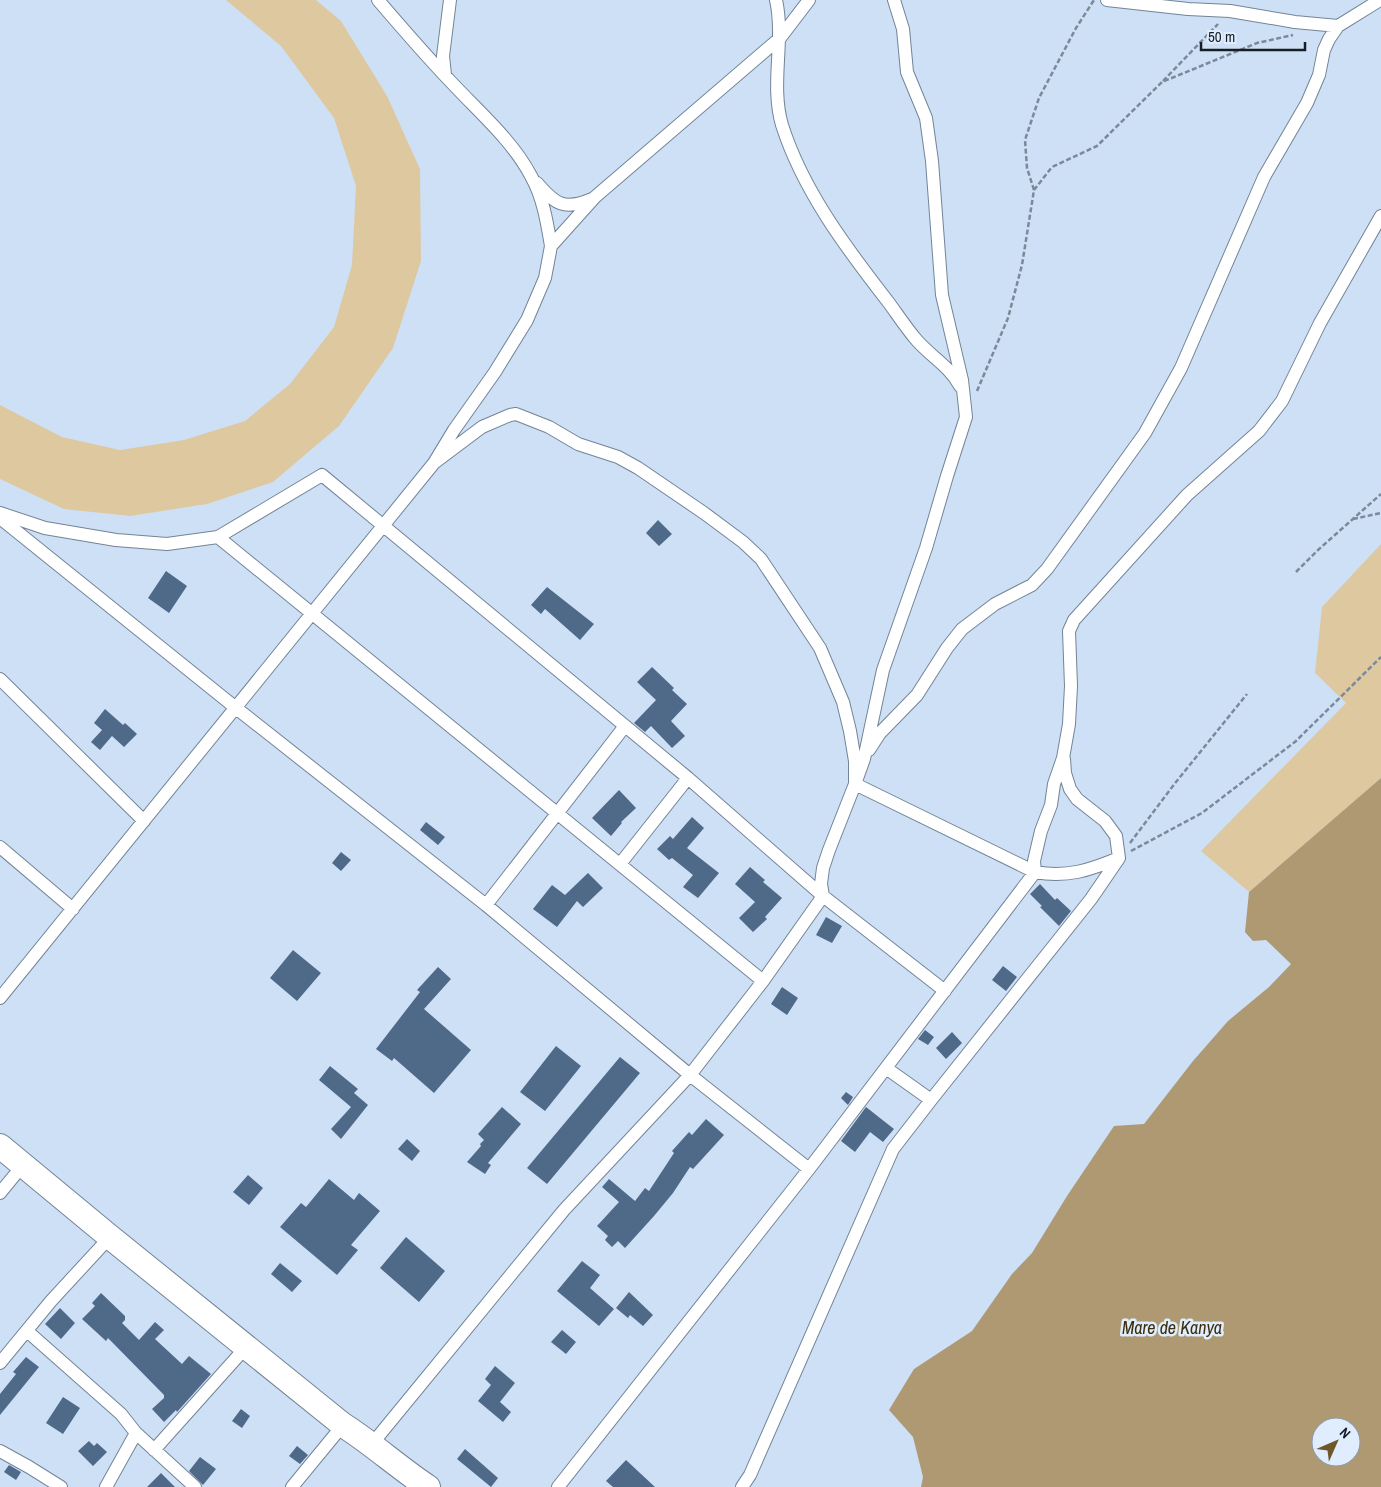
<svg xmlns="http://www.w3.org/2000/svg" width="1381" height="1487" viewBox="0 0 1381 1487" font-family="'Archivo Narrow',sans-serif">
<style>
.green{fill:#ddc8a0}
.water{fill:#ae9972;fill-rule:evenodd}
.building{fill:#4f6a89}
.lines{fill:none;stroke-linecap:round;stroke-linejoin:round}
.street-casing{stroke:#738497;stroke-width:14}
.highway-casing{stroke:#738497;stroke-width:26}
.path{stroke:#7b8998;stroke-width:2.5;stroke-dasharray:5 2.5;stroke-linecap:butt}
.street{stroke:#fff;stroke-width:12}
.highway{stroke:#fff;stroke-width:24}
.labels{text-anchor:middle;stroke-width:5;stroke-linejoin:round;paint-order:stroke}
.water-label{font-size:18px;font-style:italic;fill:#3d2d0b;stroke:#dfedfe}
</style>
<rect width="100%" height="100%" fill="#cee0f6"/>
<path class="green" d="M226 0H316L341 21 387 96 420 169 421 261 393 348 339 426 273 482 207 504 130 516 64 509 0 479V405L62 437 120 450 184 440 245 421 290 384 334 327 352 265 356 186 334 118 281 46Z
M1381 544V778L1249 892 1201 851 1346 703 1315 673 1322 607Z"/>
<path class="water" d="M1381 778V1487H921L923 1477 913 1437 889 1410 914 1369 972 1331 1012 1274 1032 1253 1067 1196 1114 1126 1144 1124 1193 1061 1228 1021 1269 987 1291 964 1266 940 1253 941 1245 932 1249 892ZM1321 1427H1351V1457H1321Z"/>
<path class="building" d="M658 520 672 534 659 546 646 533Z
M166 571 187 586 169 613 148 598Z
M547 587 594 624 580 640 545 609 541 614 531 605Z
M652 667 674 688 672 690 687 704 671 721 685 736 672 748 651 726 645 732 634 723 656 700 637 682Z
M105 709 123 725 125 723 137 734 124 747 112 736 100 750 91 742 102 730 94 723Z
M619 790 636 808 621 822 622 823 611 836 592 818Z
M692 817 704 828 687 848 719 873 698 898 683 887 693 875 672 858 669 860 657 849 670 836 673 839Z
M426 822 445 837 438 845 420 830Z
M341 852 351 860 341 871 332 863Z
M750 867 765 880 763 882 782 898 765 917 767 919 753 932 739 918 755 902 735 884Z
M588 873 603 888 583 907 577 901 557 927 533 909 552 885 565 895Z
M1040 884 1055 900 1057 898 1071 911 1059 926 1040 907 1042 906 1030 894Z
M826 917 842 926 832 943 816 935Z
M293 950 321 973 297 1001 270 978Z
M1003 966 1017 977 1006 991 992 980Z
M438 967 451 979 424 1009 471 1050 434 1093 394 1058 392 1061 376 1049 420 992 417 990Z
M782 987 798 998 787 1015 771 1004Z
M925 1030 934 1037 928 1045 918 1039Z
M952 1032 962 1043 946 1059 936 1048Z
M556 1046 581 1066 545 1111 520 1092Z
M620 1057 640 1073 547 1184 527 1168Z
M330 1066 358 1089 354 1093 368 1105 341 1139 331 1129 351 1107 319 1080Z
M846 1092 853 1097 848 1105 841 1098Z
M502 1107 521 1124 488 1163 491 1165 485 1174 467 1162 481 1146 480 1144 484 1140 478 1134Z
M866 1107 894 1129 883 1142 870 1132 855 1152 841 1141Z
M706 1119 724 1135 693 1169 690 1167 673 1193 654 1216 625 1248 618 1241 612 1247 605 1240 608 1236 597 1226 619 1202 602 1187 609 1179 635 1201 645 1188 649 1191 674 1153 672 1151 689 1132 692 1135Z
M407 1139 420 1151 412 1161 398 1149Z
M248 1175 263 1188 249 1205 233 1192Z
M329 1179 354 1200 359 1193 380 1211 351 1245 358 1250 337 1275 280 1227 301 1203 306 1207Z
M406 1237 445 1271 419 1302 380 1268Z
M582 1261 600 1275 590 1288 614 1309 599 1326 557 1291Z
M280 1263 302 1281 292 1292 271 1274Z
M629 1292 653 1315 643 1326 630 1315 628 1318 616 1308Z
M101 1293 125 1316V1320L122 1323 139 1340 155 1322 164 1330 155 1339 182 1364 189 1356 211 1374 177 1412 176 1410 164 1422 152 1409 164 1398V1395L108 1338 106 1341 82 1319 95 1306 92 1303Z
M60 1308 75 1323 61 1339 45 1324Z
M562 1330 576 1342 566 1354 551 1342Z
M26 1357 39 1367 0 1415V1394L16 1374 13 1372Z
M495 1366 515 1383 500 1402 511 1412 503 1422 478 1401 491 1385 485 1379Z
M63 1397 80 1408 63 1434 46 1423Z
M241 1409 250 1416 242 1428 232 1421Z
M89 1441 94 1446 97 1443 107 1452 93 1466 78 1451Z
M297 1446 308 1455 300 1464 289 1456Z
M465 1449 498 1478 491 1487 457 1459Z
M200 1457 216 1469 203 1485 189 1471Z
M626 1460 655 1487H613L606 1481Z
M9 1465 21 1472 16 1480 4 1472Z
M161 1473 175 1487H147Z"/>
<g class="lines">
<g class="street-casing">
<path id="street" d="M378 0C402 28 426 56 452 83 479 112 512 140 531 176 543 197 547 222 551 246
M776 0C785 41 770 84 782 125 803 191 847 249 889 303 897 314 905 326 914 337 928 355 949 365 960 386
M894 0 903 29 907 72 926 118 932 161 942 295 962 380 966 417 947 476 926 548 883 670 864 759 855 784 1035 872C1067 878 1090 870 1119 858
M1107 0 1188 9 1230 11 1295 22 1338 26
M445 75 443 56 450 0
M537 183C555 204 564 211 592 199
M0 513 45 528 116 540 167 544 218 537 322 475 688 778 823 896 945 991
M0 518 236 708 486 905 690 1075 809 1169
M218 537 763 981
M0 679 144 821
M869 750 880 733 917 695 947 648 962 629 995 604 1032 585 1047 569 1145 433 1181 368 1264 177 1307 103 1319 75 1324 50 1329 39 1338 26 1380 0
M0 847 73 909
M620 864 688 778
M486 905 625 726
M0 998 434 463 454 430 495 372 527 320 545 278 551 246 595 197 780 38 809 0
M931 1100 1091 899 1119 858 1116 836 1105 821 1077 799 1070 789 1065 773 1064 759
M0 1193 23 1165
M27 1331 121 1414 136 1433 195 1487
M0 1363 51 1301 110 1237
M372 1444 564 1210 690 1075 763 981 823 896 821 884 823 868 829 850 855 784V761L850 731 843 702 820 648 761 559 743 542 704 513 638 468 618 457 578 444 549 427 516 414 510 415 482 427 434 463
M154 1450 247 1346
M0 1451 29 1467 61 1487
M106 1487 136 1433
M292 1487 343 1425
M558 1487 809 1169 1035 872 1034 861 1041 831 1051 805 1054 784 1063 758 1069 724 1071 686 1069 631 1074 620 1187 495 1259 431 1282 401 1320 323 1381 216
M742 1487 750 1475 893 1149 931 1100 886 1068"/>
</g>
<g class="highway-casing">
<path id="highway" d="M0 1146 110 1237 343 1425C373 1444 399 1468 428 1487"/>
</g>
<path class="path" d="M1163 81 1218 24
M1034 190 1027 168 1025 140 1039 98 1076 28 1094 0
M977 391 1008 318 1022 265 1034 190 1052 167 1097 146 1162 82 1257 43 1293 35
M1353 519 1381 513
M1296 572 1318 550 1381 494
M1130 843 1176 782 1247 694
M1131 851 1202 813 1296 741 1381 657"/>
<use href="#street" class="street"/>
<use href="#highway" class="highway"/>
</g>
<g class="labels">
<g class="water-label">
<text x="1172" y="1334">Mare de Kanya</text>
</g>
</g>
<g transform="translate(1336 1442) rotate(45)"><circle r="24" fill="#dfedfe" stroke="#8f9aa7"/>
<path d="M0-4L9 19L0 12L-9 19Z" fill="#6f5828"/>
<text y="-8" font-size="14" font-weight="bold" text-anchor="middle" fill="#161d24">N</text>
</g>
<path d="M1201 42v8h104v-8" fill="none" stroke="#161d24" stroke-width="2.5"/>
<text x="1208" y="42" font-size="15" fill="#161d24" stroke="#dfedfe" stroke-width="4" paint-order="stroke">50 m</text>
</svg>
